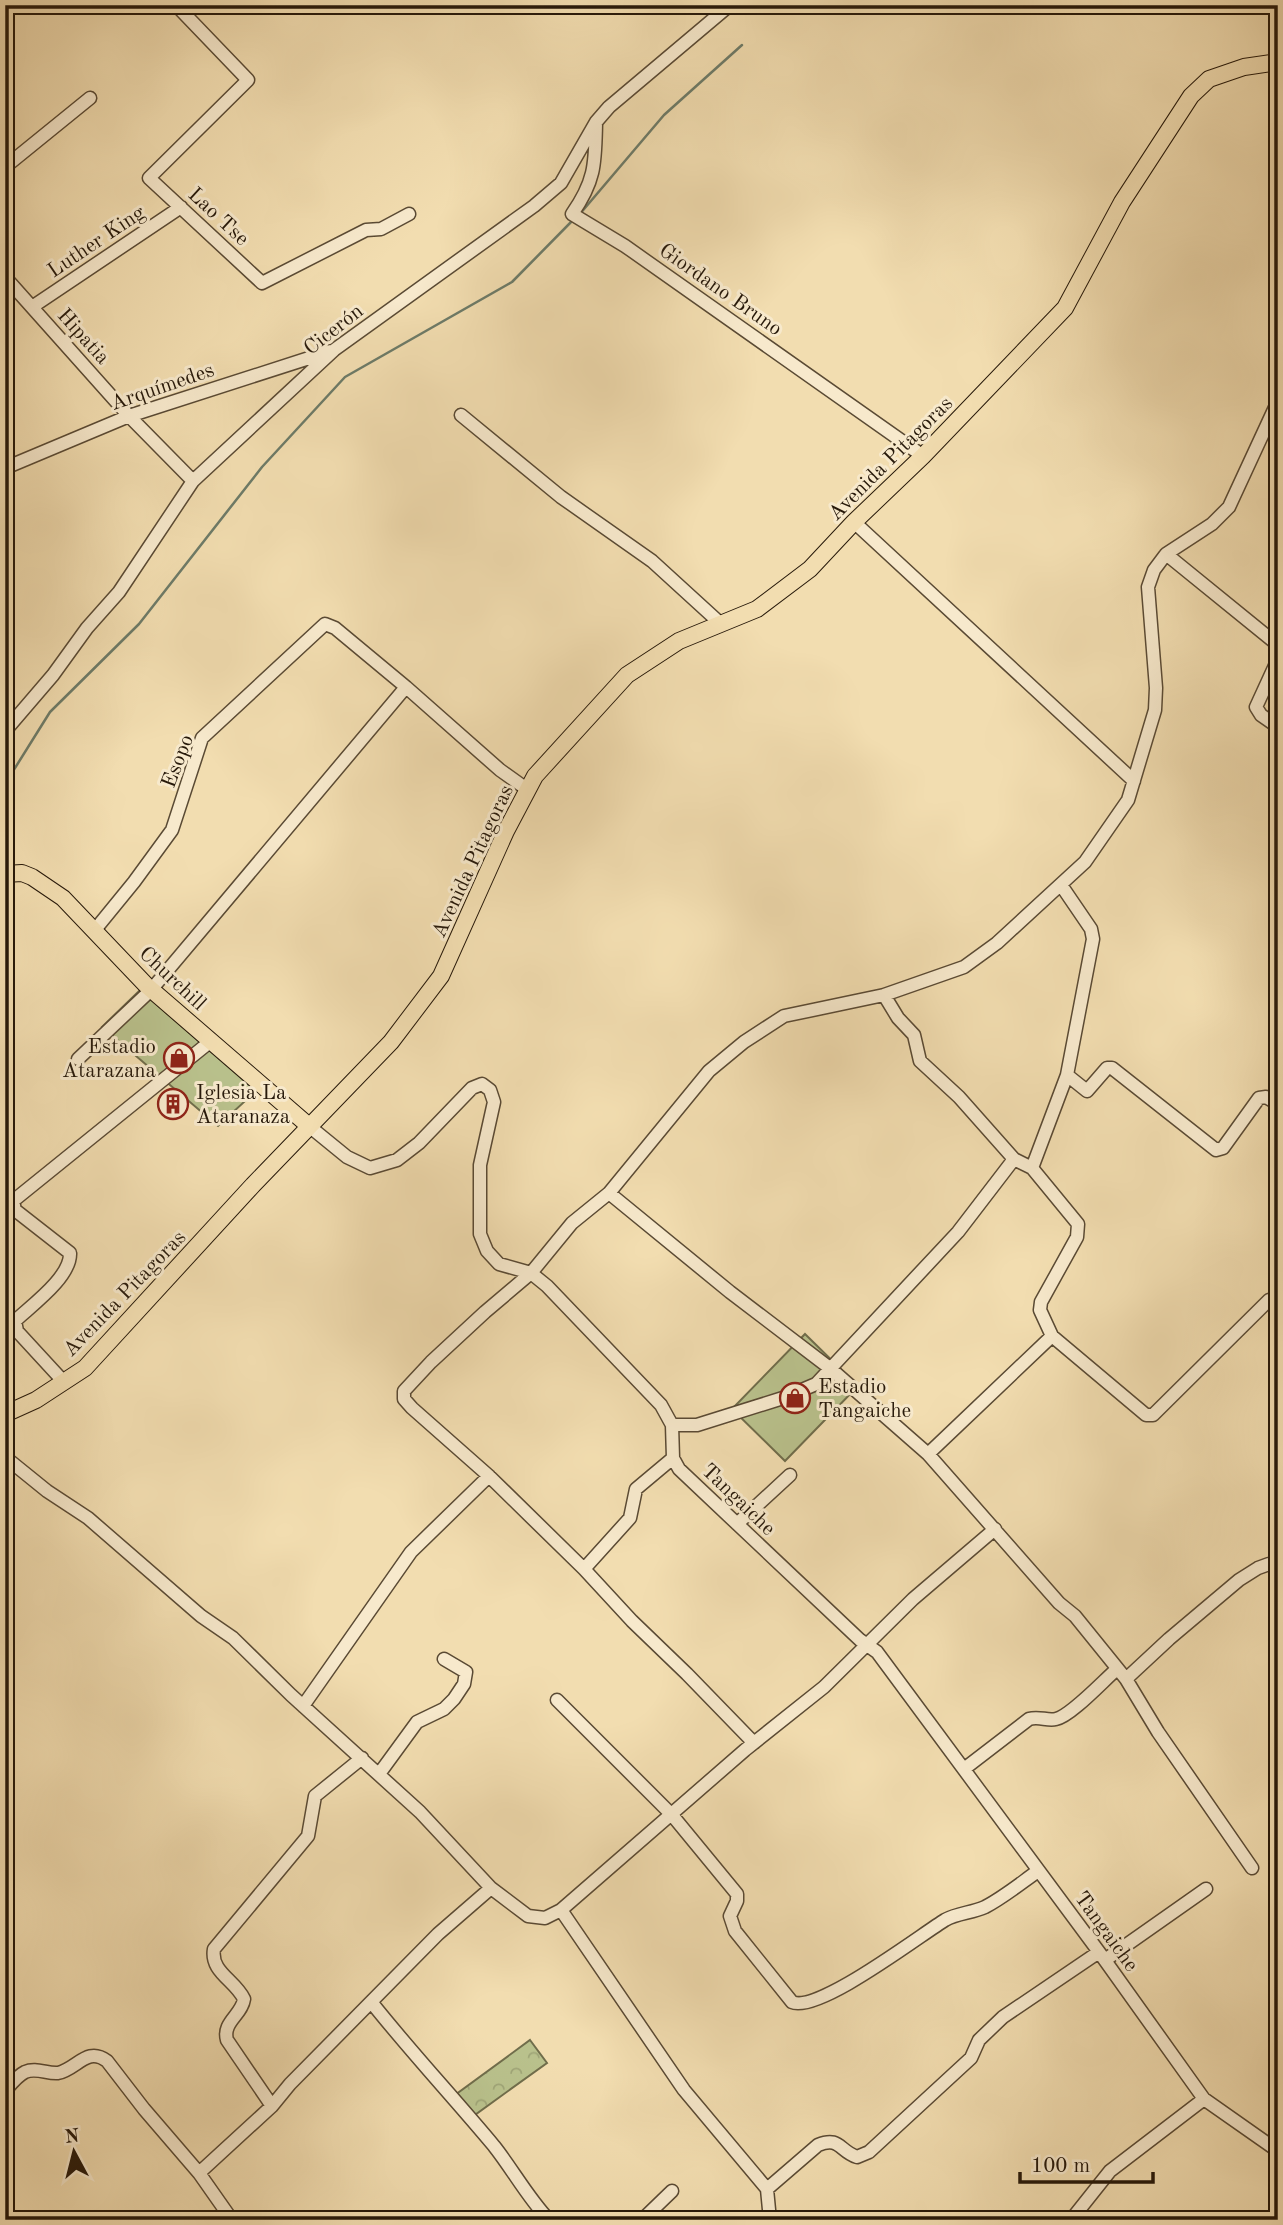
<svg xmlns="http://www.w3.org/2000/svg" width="1283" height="2225" viewBox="0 0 1283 2225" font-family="'Old Standard TT',serif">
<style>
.forest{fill:url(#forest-crowns);stroke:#706d4b;stroke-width:2}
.pitch{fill:#b9c18c;stroke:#706d4b;stroke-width:2}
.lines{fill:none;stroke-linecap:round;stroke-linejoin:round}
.stream{stroke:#6d7b68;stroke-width:2.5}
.minor-casing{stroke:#5a4a34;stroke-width:15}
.major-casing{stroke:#27190a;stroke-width:18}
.minor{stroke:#f7e9cc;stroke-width:12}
.major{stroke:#f2ddb0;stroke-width:16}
.labels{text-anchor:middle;stroke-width:6;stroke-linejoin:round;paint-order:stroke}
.street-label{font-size:21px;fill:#27190a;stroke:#f7e9cc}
.poi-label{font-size:21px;fill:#27190a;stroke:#f7e9cc;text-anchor:start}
</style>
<defs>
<pattern id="forest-crowns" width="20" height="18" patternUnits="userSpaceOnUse" patternTransform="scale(1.75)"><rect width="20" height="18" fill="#b9c18c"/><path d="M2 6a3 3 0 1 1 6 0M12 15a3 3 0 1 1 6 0" fill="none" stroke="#9fa577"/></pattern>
</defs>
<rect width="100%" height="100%" fill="#f2ddb0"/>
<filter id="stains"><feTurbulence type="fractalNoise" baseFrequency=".00286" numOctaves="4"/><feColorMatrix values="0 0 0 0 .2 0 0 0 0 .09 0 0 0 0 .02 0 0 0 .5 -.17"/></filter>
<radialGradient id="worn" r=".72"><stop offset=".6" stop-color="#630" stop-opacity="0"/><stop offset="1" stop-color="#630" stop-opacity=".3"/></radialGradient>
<path class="forest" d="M530 2040 547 2063 472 2117 455 2095Z"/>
<path class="pitch" d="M140 990 256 1091 218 1126 102 1027Z
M805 1334 858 1386 785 1461 732 1409Z"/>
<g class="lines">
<path class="stream" d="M579 215 664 115 742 45
M5 784 50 712 139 624 262 467 345 377 512 282 574 219"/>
<g class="minor-casing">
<path id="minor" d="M176 5 248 80 149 178 262 283 366 230 381 229 409 214
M596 123C595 162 596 180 572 214L625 246 923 456
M5 167 90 98
M5 277 129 416 193 481
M32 307 181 207
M461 415 561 497 652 561 721 624
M5 468 129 416 331 351
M854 522 1134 781
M1166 554 1212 524 1229 507 1278 401
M1278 659 1256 707 1261 715 1278 727
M5 731 53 675 87 628 119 592 193 481 334 350 534 206 561 183 596 122 609 107 730 5
M1061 885 1091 929 1093 939 1067 1075 1032 1168 1078 1224 1077 1237 1041 1302 1040 1310 1052 1336 1146 1415H1153L1269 1300 1278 1298
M94 931 134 882 172 830 202 738 325 624 335 628 406 687 500 770 528 790
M884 995 898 1018 914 1035 920 1061 959 1097 1014 1159
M78 1059 151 990 406 687
M1067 1075 1087 1091 1107 1068H1112L1216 1150 1223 1148 1259 1098 1266 1097 1278 1104
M309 1126 347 1157 370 1168 397 1160 419 1143 472 1088 482 1084 490 1090 494 1102 480 1165V1234L487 1251 499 1264 531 1273 547 1286 661 1405 672 1425 673 1458 679 1469 860 1640 877 1652 1099 1952 1204 2099 1278 2151
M609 1193 730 1292 831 1369 928 1454 1059 1603 1075 1616 1126 1679 1169 1639 1239 1580 1258 1568 1269 1564 1278 1566
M63 1381 17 1331 15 1321C32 1305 71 1277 70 1253L15 1210 13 1201 211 1041
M672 1425H697L783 1398 816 1384 958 1232 1014 1159 1032 1168
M928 1454 1052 1336
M5 1457 47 1491 88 1518 201 1616 233 1638 291 1695 420 1812 491 1888 528 1916 545 1918 561 1910 745 1750 824 1687 913 1599 995 1529
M737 1524 790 1475
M584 1569 630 1518 636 1489 673 1458
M1126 1679 1158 1732 1252 1868
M557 1700 672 1815 737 1894V1901L730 1916 735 1931 792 2002C817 2014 919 1936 945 1920 957 1913 972 1913 985 1907 1004 1897 1021 1883 1038 1871
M303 1706 411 1552 489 1476
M754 1743 687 1674 632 1621 584 1569 489 1476 412 1408 404 1399V1391L431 1362 485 1312 531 1273 572 1223 609 1193 709 1071 744 1042 784 1016 884 995 964 967 997 943 1085 862 1128 800 1155 710 1156 688 1148 587 1154 570 1166 554 1278 645
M964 1769 1029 1719C1039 1716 1047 1721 1056 1719 1071 1716 1104 1680 1117 1669
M379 1774 417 1722 444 1709 454 1699 464 1684 466 1672 444 1659
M561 1910 684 2090 767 2189 770 2220
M1105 1960 1206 1889
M372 2003C411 2052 454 2098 494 2146 513 2170 528 2198 549 2220
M5 2091C11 2084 17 2076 25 2072 36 2067 47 2074 58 2073 77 2069 87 2046 107 2061L144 2109 199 2173 232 2220
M272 2106 227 2040C222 2022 242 2015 244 1999 235 1980 210 1972 214 1949L308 1836 315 1796 362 1758
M199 2173 272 2106 290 2084 438 1934 491 1888
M767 2189 818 2145C840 2136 839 2151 857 2157L869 2152 971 2058 979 2040 1003 2017 1099 1952
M642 2220 672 2191
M1071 2220 1110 2171 1204 2099"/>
</g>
<g class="major-casing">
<path id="major" d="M5 874 22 873 32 877 63 898 146 985 309 1126
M5 1414 36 1400 85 1368 253 1185 391 1042 441 976 506 831 535 776 627 675 679 641 757 609 810 569 854 522 923 456 1065 308 1122 202 1191 96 1209 79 1244 67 1278 62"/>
</g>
<use href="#minor" class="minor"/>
<use href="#major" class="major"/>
</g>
<defs>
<g id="shop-ring" transform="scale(1.575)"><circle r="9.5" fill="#f7e9cc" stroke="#8f2418" stroke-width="1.5"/><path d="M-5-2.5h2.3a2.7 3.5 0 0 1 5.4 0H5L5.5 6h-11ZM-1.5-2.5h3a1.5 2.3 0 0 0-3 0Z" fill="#8f2418"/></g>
<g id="building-ring" transform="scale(1.575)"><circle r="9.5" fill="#f7e9cc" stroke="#8f2418" stroke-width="1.5"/><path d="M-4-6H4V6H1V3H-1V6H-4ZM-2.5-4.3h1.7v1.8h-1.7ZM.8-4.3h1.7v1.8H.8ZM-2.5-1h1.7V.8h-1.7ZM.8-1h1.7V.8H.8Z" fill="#8f2418"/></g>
</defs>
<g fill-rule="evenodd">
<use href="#shop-ring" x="179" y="1058"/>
<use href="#building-ring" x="173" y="1104"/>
<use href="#shop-ring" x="795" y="1398"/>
</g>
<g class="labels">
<g class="street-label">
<text transform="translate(219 216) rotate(43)" y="7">Lao Tse</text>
<text transform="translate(96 241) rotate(-34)" y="7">Luther King</text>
<text transform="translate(721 289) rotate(35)" y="7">Giordano Bruno</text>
<text transform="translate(333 329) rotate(-38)" y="7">Cicerón</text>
<text transform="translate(84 336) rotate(48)" y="7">Hipatia</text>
<text transform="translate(162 386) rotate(-19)" y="7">Arquímedes</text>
<text transform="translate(890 458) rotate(-45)" y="7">Avenida Pitagoras</text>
<text transform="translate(177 761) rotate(-69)" y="7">Esopo</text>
<text transform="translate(472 861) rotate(-65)" y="7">Avenida Pitagoras</text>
<text transform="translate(173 978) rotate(43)" y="7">Churchill</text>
<text transform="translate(124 1293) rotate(-46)" y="7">Avenida Pitagoras</text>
<text transform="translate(739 1499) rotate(44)" y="7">Tangaiche</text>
<text transform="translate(1107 1931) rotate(54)" y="7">Tangaiche</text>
</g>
<g class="poi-label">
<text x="156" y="1053" text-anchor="end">Estadio<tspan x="156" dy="24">Atarazana</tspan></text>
<text x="196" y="1099">Iglesia La<tspan x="196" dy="24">Ataranaza</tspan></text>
<text x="818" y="1393">Estadio<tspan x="818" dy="24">Tangaiche</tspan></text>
</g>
</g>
<rect width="1283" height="2225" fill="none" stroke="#f2ddb0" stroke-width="28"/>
<rect x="7" y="7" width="1269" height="2211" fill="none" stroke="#27190a" stroke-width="3.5"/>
<rect x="14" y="14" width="1255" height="2197" fill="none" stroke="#27190a" stroke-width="2"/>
<g transform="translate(74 2152) rotate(353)" stroke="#f7e9cc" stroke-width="5" paint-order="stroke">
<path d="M0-5L12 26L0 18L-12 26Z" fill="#27190a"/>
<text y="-10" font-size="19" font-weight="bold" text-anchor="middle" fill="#27190a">N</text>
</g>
<path d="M1020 2172v10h133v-10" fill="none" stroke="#27190a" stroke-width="3.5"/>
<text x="1031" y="2172" font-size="21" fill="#27190a" stroke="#f7e9cc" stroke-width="5" paint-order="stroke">100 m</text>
<rect width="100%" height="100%" filter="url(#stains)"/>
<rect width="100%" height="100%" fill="url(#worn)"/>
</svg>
